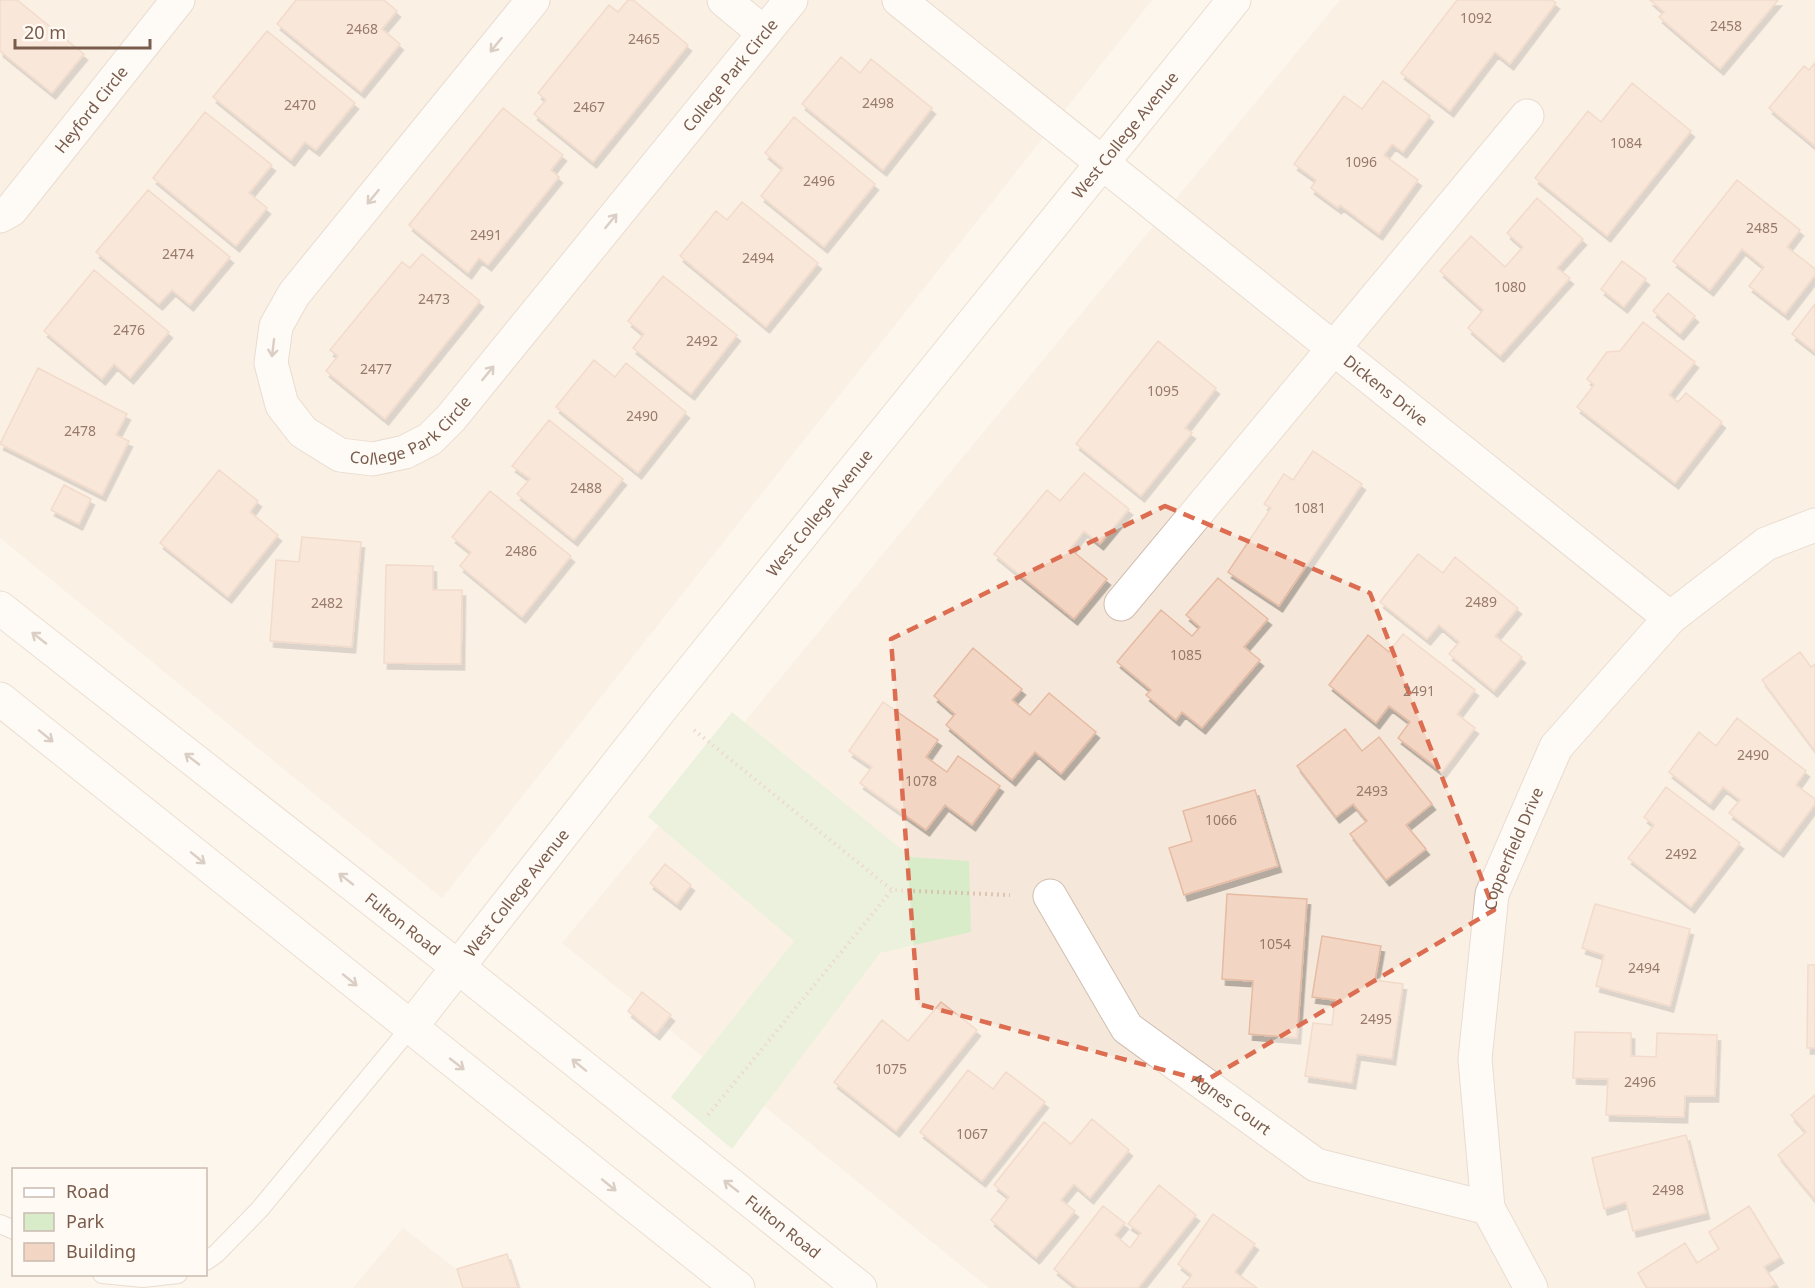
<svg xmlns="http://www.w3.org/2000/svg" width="1815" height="1288" viewBox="0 0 1815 1288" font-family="'Noto Sans',sans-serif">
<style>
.residential{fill:#f5e8da}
.green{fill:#d8ecc9}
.building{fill:#f3d5c3;stroke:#e6bba3;stroke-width:1.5;filter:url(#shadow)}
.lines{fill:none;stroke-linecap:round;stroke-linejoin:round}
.service-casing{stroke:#d1beb0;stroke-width:20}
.minor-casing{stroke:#d1beb0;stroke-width:35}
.secondary-casing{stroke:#d6c0b0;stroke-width:35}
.path{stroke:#d9b8a5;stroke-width:4;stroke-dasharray:1.5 4.5;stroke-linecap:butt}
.service{stroke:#fff;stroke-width:18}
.minor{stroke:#fff;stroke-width:33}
.secondary{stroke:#fff;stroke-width:33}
.oneway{stroke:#af9d94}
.marked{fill:none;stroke:#dc6d51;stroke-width:4.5;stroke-dasharray:12 8;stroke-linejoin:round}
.labels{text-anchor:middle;stroke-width:6;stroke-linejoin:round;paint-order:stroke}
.number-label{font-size:14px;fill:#987a6a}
.street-label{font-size:16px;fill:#7a5c4d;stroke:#fffaf3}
</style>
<defs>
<filter id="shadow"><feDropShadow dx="3.5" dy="6" stdDeviation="0" flood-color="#0004"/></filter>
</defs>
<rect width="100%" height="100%" fill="#fdf6ec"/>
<path class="residential" d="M0 0H1152L442 898 0 538Z
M1340 0H1815V1288H989L562 943Z
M403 1228 481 1288H353Z"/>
<path class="green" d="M732 712 911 857 969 861 971 932 880 953 732 1149 671 1097 794 941 648 817Z"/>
<path class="building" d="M0 0H17L84 54 52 93 0 51Z
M296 0H384L397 11 382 29 400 44 361 92 277 24Z
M628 0H633L688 45 593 162 534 114 546 100 538 93 609 5 618 12Z
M1457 0H1552L1556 3 1510 64 1495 52 1450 111 1401 73Z
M1650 0H1778L1720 69 1659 17 1664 12Z
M267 31 355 103 316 150 305 142 291 160 213 97Z
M841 57 860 73 871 59 932 108 883 170 802 104Z
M1815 63V146L1769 108 1804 66 1809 70Z
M1383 81 1430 116 1403 152 1392 144 1384 155 1418 180 1379 234 1340 205 1338 208 1311 188 1316 180 1294 164 1344 96 1362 109Z
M1632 83 1691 131 1607 236 1535 178 1588 111 1601 122Z
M503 108 563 155 551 170 559 177 488 265 479 258 468 273 409 225Z
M205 112 272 165 249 193 267 208 236 246 153 178Z
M794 117 875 184 824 247 761 196 783 168 765 153Z
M1737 180 1800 230 1787 247 1815 269V275L1785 314 1749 286 1764 267 1742 249 1710 290 1673 261Z
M148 190 230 257 190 305 172 290 159 304 96 252Z
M1537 198 1583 239 1557 268 1570 278 1500 356 1468 328 1483 310 1440 271 1471 236 1505 267 1523 247 1507 233Z
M742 202 818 263 766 327 680 256 716 211 727 220Z
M422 254 480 301 385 419 326 371 338 356 330 350 402 262 410 268Z
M1622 261 1646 279 1624 307 1601 289Z
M94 270 169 332 130 378 114 364 102 379 44 331Z
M663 276 737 335 691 394 633 348 644 334 628 321Z
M1668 293 1695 316 1680 334 1653 311Z
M1815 304V352L1792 334Z
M1643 322 1695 362 1669 395 1678 402 1686 393 1722 422 1675 483 1577 407 1594 385 1587 379 1607 352 1620 351Z
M1158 341 1216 388 1185 428 1192 433 1141 496 1076 444Z
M594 360 615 377 626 363 686 412 638 473 556 407Z
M38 368 127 414 116 435 129 441 102 495 0 444Z
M549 420 623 479 574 540 517 494 530 479 512 466Z
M1313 451 1362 484 1279 606 1228 572 1271 508 1264 504 1284 474 1293 480Z
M219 470 258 501 250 512 278 535 228 597 160 543Z
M1084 473 1129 509 1100 544 1084 531 1070 549 1107 579 1074 619 994 554 1047 490 1060 501Z
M64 485 91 499 79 524 51 510Z
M490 491 571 556 522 617 460 566 471 552 452 537Z
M302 537 361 542 352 647 270 641 276 560 299 562Z
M1418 554 1443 573 1455 557 1518 608 1495 636 1522 657 1494 691 1449 654 1459 642 1439 625 1427 639 1380 602Z
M386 565 433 566V590H462L461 664 384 663Z
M1218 578 1268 619 1244 647 1260 660 1202 728 1182 712 1176 720 1146 695 1151 690 1117 662 1161 610 1192 636 1200 627 1186 615Z
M1403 634 1475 690 1457 714 1475 728 1442 772 1398 738 1410 722 1389 706 1376 723 1329 685 1368 635 1389 652Z
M973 648 1022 689 1012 700 1030 715 1049 693 1096 732 1061 774 1035 752 1012 780 946 725 955 714 934 696Z
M1800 652 1811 667 1815 664V751L1762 680Z
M883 702 938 740 926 757 947 772 958 756 1000 786 972 825 945 805 926 830 860 783 872 767 849 751Z
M1737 718 1806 771 1796 785 1815 799V804L1780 851 1729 813 1740 800 1723 787 1710 804 1669 772 1699 732 1716 746Z
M1345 729 1362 751 1379 737 1432 804 1406 825 1426 849 1386 880 1350 834 1367 821 1353 804 1336 817 1297 766Z
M1666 787 1740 843 1691 907 1628 858 1654 825 1644 817Z
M1255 790 1278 866 1184 895 1169 848 1192 841 1183 811Z
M665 864 691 885 677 904 650 883Z
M1227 894 1307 899 1297 1038 1249 1034 1253 981 1222 979Z
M1595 904 1690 929 1670 1006 1596 986 1604 955 1582 948Z
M1322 936 1381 946 1375 980 1403 984 1392 1059 1357 1054 1352 1083 1305 1076 1313 1023 1332 1025 1335 1000 1312 997Z
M1808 965H1815V1048H1807Z
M642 992 671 1015 656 1034 628 1011Z
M941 1002 977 1030 896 1131 834 1082 882 1020 908 1041Z
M1575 1032 1631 1033V1056L1656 1057 1657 1033 1717 1035 1715 1096H1685L1684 1117 1606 1115 1608 1079 1573 1078Z
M968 1070 993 1089 1006 1072 1045 1102 982 1181 920 1132Z
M1815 1095V1200L1778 1155 1806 1132 1791 1115Z
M1092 1119 1129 1150 1090 1198 1074 1184 1061 1200 1075 1211 1036 1258 991 1220 1009 1197 994 1185 1044 1122 1071 1144Z
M1686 1135 1706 1213 1633 1231 1626 1202 1604 1209 1592 1158Z
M1159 1185 1196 1215 1138 1288H1078L1054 1269 1103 1206 1125 1223 1115 1235 1130 1248 1141 1233 1128 1224Z
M1749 1206 1780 1257 1764 1267 1776 1284 1769 1288H1647L1638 1273 1685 1243 1697 1263 1719 1249 1709 1232Z
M1213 1214 1255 1244 1235 1272 1257 1288H1182L1192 1275 1178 1264Z
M507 1254 518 1288H463L457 1269Z"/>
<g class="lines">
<g class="service-casing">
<path id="service" d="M0 1224 14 1230
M206 1261 216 1254 259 1210 410 1028
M102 1274 143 1278 178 1274"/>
</g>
<g class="minor-casing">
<g id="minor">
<path id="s1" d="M533 0 294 294 276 326 271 363 282 405 303 432 340 455 373 459 405 452 430 439 451 418 791 0"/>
<path d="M724 0 764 33"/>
<path id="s2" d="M899 0 1670 618"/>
<path id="s3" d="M0 216 11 210 178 0"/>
<path d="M1121 604 1527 116"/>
<path id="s4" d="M1050 896 1127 1028 1316 1165 1488 1208"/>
<path id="s5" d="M1531 1288 1488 1208 1475 1059 1492 894 1556 747 1670 618 1766 544 1815 525"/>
</g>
</g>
<g class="secondary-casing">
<g id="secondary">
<path id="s6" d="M0 608 458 967 860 1288"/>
<path d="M0 699 738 1288"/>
<path id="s7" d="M410 1028 664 705 1234 0"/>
</g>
</g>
<path class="path" d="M694 730 892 890
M708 1115 892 890 1010 895"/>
<use href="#service" class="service"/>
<use href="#minor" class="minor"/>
<use href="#secondary" class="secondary"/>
</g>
<defs><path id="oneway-shaft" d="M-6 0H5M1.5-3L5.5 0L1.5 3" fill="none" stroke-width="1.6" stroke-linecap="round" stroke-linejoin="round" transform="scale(1.5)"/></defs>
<g class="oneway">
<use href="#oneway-shaft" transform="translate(496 45) rotate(129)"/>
<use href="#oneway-shaft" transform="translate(373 197) rotate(129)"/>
<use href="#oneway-shaft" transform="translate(611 221) rotate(-51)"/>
<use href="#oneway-shaft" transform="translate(273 348) rotate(97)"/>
<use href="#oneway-shaft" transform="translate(488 373) rotate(-51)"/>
<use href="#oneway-shaft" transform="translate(39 638) rotate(-142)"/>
<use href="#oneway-shaft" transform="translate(46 736) rotate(39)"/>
<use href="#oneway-shaft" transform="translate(192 759) rotate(-142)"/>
<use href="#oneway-shaft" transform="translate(198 858) rotate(39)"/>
<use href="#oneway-shaft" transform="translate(346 879) rotate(-142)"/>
<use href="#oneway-shaft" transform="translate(350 980) rotate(39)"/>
<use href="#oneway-shaft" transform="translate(457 1064) rotate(38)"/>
<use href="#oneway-shaft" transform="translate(579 1065) rotate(-141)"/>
<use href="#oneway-shaft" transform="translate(609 1185) rotate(39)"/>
<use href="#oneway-shaft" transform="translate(731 1186) rotate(-142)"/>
</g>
<path d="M0 0H1815V1288H0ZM1165 506 1370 593 1494 910 1205 1081 918 1004 891 639Z" fill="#fdf6ec" fill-opacity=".55" fill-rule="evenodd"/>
<path class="marked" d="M1165 506 1370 593 1494 910 1205 1081 918 1004 891 639Z"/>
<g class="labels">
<g class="number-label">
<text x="1476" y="23">1092</text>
<text x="1726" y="31">2458</text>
<text x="362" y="34">2468</text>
<text x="644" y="44">2465</text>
<text x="878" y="108">2498</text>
<text x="300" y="110">2470</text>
<text x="589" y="112">2467</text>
<text x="1626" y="148">1084</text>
<text x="1361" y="167">1096</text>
<text x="819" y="186">2496</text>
<text x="1762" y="233">2485</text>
<text x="486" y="240">2491</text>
<text x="178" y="259">2474</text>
<text x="758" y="263">2494</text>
<text x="1510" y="292">1080</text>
<text x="434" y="304">2473</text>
<text x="129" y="335">2476</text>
<text x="702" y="346">2492</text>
<text x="376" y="374">2477</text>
<text x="1163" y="396">1095</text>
<text x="642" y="421">2490</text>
<text x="80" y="436">2478</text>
<text x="586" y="493">2488</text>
<text x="1310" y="513">1081</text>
<text x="521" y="556">2486</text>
<text x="1481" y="607">2489</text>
<text x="327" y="608">2482</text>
<text x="1186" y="660">1085</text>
<text x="1419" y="696">2491</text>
<text x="1753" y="760">2490</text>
<text x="921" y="786">1078</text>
<text x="1372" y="796">2493</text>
<text x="1221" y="825">1066</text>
<text x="1681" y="859">2492</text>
<text x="1275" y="949">1054</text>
<text x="1644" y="973">2494</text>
<text x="1376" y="1024">2495</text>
<text x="891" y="1074">1075</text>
<text x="1640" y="1087">2496</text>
<text x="972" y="1139">1067</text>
<text x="1668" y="1195">2498</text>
</g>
<g class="street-label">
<text dy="6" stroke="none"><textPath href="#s1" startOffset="1140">College Park Circle</textPath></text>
<text dy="6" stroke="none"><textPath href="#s3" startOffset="141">Heyford Circle</textPath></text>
<text dy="6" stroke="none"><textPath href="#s7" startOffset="1144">West College Avenue</textPath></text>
<text dy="6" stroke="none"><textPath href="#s2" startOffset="624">Dickens Drive</textPath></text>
<text dy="6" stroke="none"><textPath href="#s1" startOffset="654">College Park Circle</textPath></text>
<text dy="6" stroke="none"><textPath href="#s7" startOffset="658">West College Avenue</textPath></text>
<text dy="6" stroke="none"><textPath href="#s5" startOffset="456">Copperfield Drive</textPath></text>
<text dy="6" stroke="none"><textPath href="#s7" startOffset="172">West College Avenue</textPath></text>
<text dy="6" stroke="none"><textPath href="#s6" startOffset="512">Fulton Road</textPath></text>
<text dy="6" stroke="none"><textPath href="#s4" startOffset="282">Agnes Court</textPath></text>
<text dy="6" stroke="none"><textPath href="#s6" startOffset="998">Fulton Road</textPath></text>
</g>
</g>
<rect x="12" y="1168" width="195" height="108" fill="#fffaf3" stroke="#cabbb1" stroke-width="1.5"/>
<rect x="24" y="1188" width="30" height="9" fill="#ffffff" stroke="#cabbb1" stroke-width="1.5"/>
<text x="66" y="1198" font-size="18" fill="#7a5c4d">Road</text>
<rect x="24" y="1213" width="30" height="18" fill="#d8ecc9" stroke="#cabbb1" stroke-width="1.5"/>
<text x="66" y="1228" font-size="18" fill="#7a5c4d">Park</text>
<rect x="24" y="1243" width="30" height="18" fill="#f3d5c3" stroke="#cabbb1" stroke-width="1.5"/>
<text x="66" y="1258" font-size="18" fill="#7a5c4d">Building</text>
<path d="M15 39v9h135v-9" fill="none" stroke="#7a5c4d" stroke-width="3"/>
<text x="24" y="39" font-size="18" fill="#7a5c4d" stroke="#fffaf3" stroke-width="4.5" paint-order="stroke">20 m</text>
</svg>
